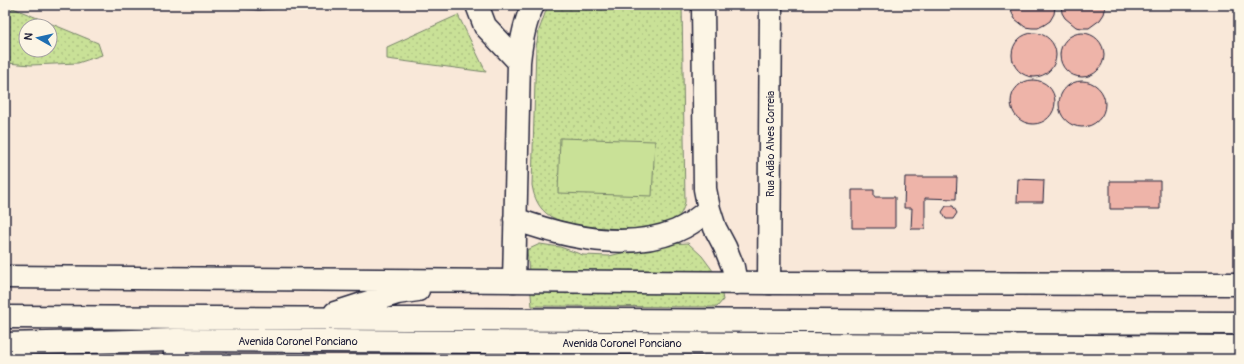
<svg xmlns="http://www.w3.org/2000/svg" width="1244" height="364" viewBox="0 0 1244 364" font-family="Pangolin,sans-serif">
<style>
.park{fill:url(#park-dots);stroke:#768269;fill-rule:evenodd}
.garden{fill:#c9e197;stroke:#768269}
.building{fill:#eeb4a9;stroke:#22223b}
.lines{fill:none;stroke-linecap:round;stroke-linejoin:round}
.minor-casing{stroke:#22223b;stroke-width:25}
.major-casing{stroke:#22223b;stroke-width:25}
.minor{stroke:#fcf5e5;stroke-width:22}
.major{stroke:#fcf5e5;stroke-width:22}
.labels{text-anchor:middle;stroke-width:4;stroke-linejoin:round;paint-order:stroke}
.street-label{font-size:11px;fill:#22223b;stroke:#fcf5e5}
</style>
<defs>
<pattern id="park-dots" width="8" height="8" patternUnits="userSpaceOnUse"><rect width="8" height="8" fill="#c9e197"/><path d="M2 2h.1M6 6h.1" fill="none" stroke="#acc183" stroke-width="1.8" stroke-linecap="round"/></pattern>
</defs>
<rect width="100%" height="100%" fill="#f9e8d9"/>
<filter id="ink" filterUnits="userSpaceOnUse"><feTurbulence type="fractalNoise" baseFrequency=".025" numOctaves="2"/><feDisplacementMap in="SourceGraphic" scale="8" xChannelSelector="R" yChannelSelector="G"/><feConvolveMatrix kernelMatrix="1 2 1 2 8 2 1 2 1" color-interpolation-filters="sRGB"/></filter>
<g filter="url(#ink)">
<path class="park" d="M548 5H682L685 202C683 210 681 216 674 220 653 234 571 230 550 216 539 209 534 198 532 185L536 47 539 30Z
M13 8 98 43 102 55 78 63 31 65 7 63 5 52V15ZM26 26H50V50H26Z
M458 15 486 72 387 59V47Z
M688 243 702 256 719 279 723 300 717 307 532 306 527 250 540 244 560 247 583 255 609 256 655 245Z"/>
<path class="garden" d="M560 138 655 141 652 196 558 193Z"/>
<path class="building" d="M201 5H318L259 10Z
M1011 5H1055V7L1054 14 1050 21 1044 25 1038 28H1032L1025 27 1015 19 1012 13Z
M1061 5H1105L1106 6 1104 14 1100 20 1089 28H1082L1076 27 1065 18 1062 13Z
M1012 55a22 22 0 1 1 44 0a22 22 0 1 1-44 0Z
M1060 55a22 22 0 1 1 44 0a22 22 0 1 1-44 0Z
M1011 102a22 22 0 1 1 44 0a22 22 0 1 1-44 0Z
M1059 104a23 23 0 1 1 46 0a23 23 0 1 1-46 0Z
M905 177H957L956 199 925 198V229H911L912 208H904Z
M1018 179 1044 180 1043 202H1017Z
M1110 181H1160V209H1110Z
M852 190H874V197H895V228H852Z
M946 206H953L957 213 953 219H946L942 212Z"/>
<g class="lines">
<g class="minor-casing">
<path id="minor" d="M477 5 485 26 519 62
M703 5 705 189 709 209 715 228 725 247 733 267 736 283
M515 219C564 237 626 251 676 231 688 226 699 218 709 209
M514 281 519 62C521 42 524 23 533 5
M769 283 771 5
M175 359V340"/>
</g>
<g class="major-casing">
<path id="major" d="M5 277 769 283 1239 284
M335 313 397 293 418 290
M5 317 1239 323
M5 344 175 340 1239 347"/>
</g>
<use href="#minor" class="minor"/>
<use href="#major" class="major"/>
</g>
</g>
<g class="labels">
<g class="street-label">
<text transform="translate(770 144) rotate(-90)" y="4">Rua Adão Alves Correia</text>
<text x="298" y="345">Avenida Coronel Ponciano</text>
<text x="622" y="347">Avenida Coronel Ponciano</text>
</g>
</g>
<rect width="1244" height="364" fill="none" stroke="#fcf5e5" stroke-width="20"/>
<rect x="10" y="10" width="1224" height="344" fill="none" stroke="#22223b" stroke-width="1.5" filter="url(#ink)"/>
<g transform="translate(38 38) rotate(278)"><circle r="19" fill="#fcf5e5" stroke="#a5a1a1"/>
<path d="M0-3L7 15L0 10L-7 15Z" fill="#1f6fb2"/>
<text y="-6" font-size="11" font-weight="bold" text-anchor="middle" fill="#22223b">N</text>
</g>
</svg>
